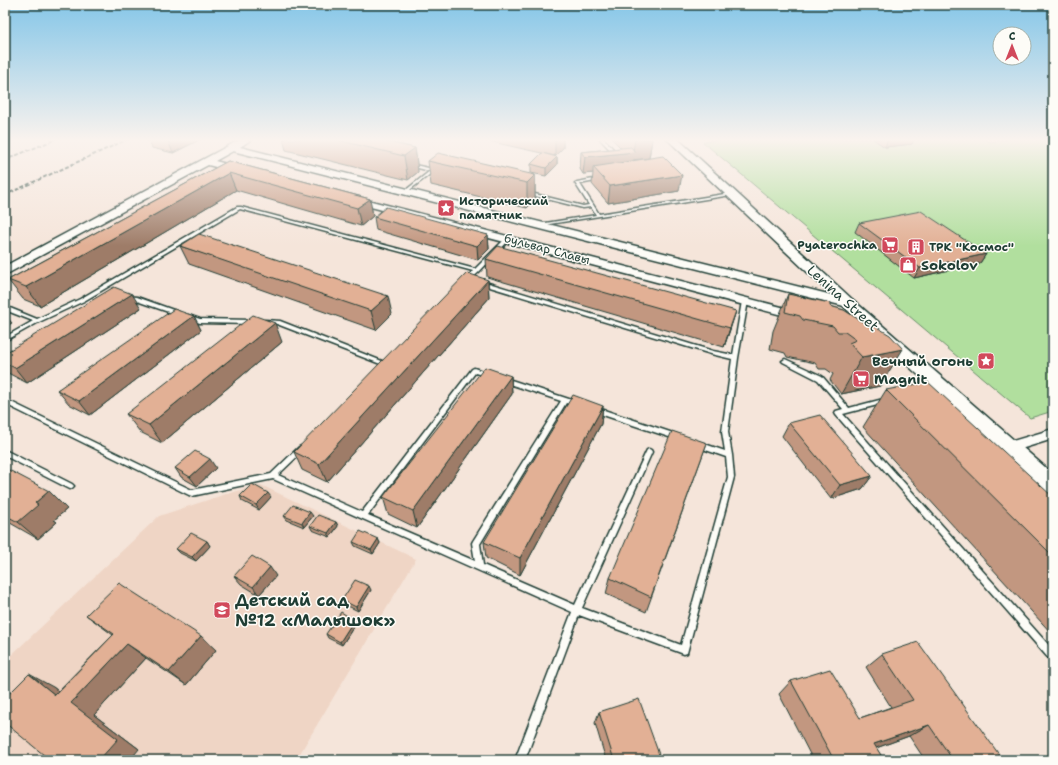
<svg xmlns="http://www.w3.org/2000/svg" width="1058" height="765" viewBox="0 0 1058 765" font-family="'Shantell Sans',sans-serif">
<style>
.built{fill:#efd5c5}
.green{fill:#b1df9e;stroke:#688e69}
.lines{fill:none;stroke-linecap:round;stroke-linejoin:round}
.service-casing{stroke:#1f3d34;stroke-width:3}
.minor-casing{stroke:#1f3d34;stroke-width:3}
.tertiary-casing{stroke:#1f3d34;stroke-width:3}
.secondary-casing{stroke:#1f3d34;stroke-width:3}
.service{fill:#fdfcf7;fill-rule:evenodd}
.minor{fill:#fdfcf7;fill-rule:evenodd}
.tertiary{fill:#fdfcf7;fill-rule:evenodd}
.secondary{fill:#fdfcf7;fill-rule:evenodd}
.rail{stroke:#1f3d34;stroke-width:2;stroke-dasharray:4 2;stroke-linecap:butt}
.wall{fill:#c29780;stroke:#1f3d34}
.shaded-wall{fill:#9e7b68;stroke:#1f3d34}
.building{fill:#e2b095;stroke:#1f3d34}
.labels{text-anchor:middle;stroke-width:3;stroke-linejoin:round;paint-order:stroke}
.far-poi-label{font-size:12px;font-weight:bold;fill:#1f3d34;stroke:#fdfcf7;text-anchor:start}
.far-street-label{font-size:12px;fill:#1f3d34;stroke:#fdfcf7}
.poi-label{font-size:14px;font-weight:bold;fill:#1f3d34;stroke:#fdfcf7;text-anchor:start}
.street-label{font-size:14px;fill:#1f3d34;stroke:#fdfcf7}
.near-poi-label{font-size:17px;font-weight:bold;fill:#1f3d34;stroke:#fdfcf7;text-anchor:start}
</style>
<rect width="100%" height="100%" fill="#f5e5da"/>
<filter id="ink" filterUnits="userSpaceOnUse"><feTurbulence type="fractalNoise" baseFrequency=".025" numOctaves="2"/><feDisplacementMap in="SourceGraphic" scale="8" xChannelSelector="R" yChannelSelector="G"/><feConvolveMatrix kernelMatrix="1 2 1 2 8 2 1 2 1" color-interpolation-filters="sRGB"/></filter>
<g filter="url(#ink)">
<path class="built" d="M261 485 416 559 296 760H7L5 758V661L159 516 226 494Z"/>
<path class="green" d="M727 139H984L990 142 1012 139H1053V411L1030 418 703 142Z"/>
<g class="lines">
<g class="service-casing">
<path id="service" d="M600 139H604L617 153V155H615Z
M410 164 433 169 439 171 437 172 434 171 407 192H406V190L430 171 410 166Z
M599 178H600V180L580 184 599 214 731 193 733 194 731 195 537 226V225L539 224 596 215 591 207 583 208 527 194V192L583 206 589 205 575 183 577 182Z
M237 207H241L475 269 506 238H510V239L479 272 469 281H467L465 280 473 271 240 209 84 301 39 322 5 341V337L33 321 5 310V306L37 319 80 299Z
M482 281 713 351 733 355 742 301 745 299 748 301 738 358 728 432 732 455 734 477 687 653 684 654 579 615 525 760H515L572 612 273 479 192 496 189 495 5 404V399L192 490 271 474 299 447 301 446 303 447 304 449 303 451 278 475 362 512 472 369 474 368 491 374 492 375 489 377 475 373 368 515 475 561 472 543 473 541 561 401 503 382 502 380 505 378 578 402 579 404 578 406H576L566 403 480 544 483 565 575 605 646 452 647 450 649 449 651 450 652 452 582 608 681 645 728 477 726 457 697 447 696 445 697 443 699 442 725 451 722 432 732 359 711 354 480 284V282Z
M127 296 137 297 179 312 180 313 177 315 134 300 125 299 124 298Z
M188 315 200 319 252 320 255 322 252 324 200 323 186 318 185 317 186 316Z
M265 320 280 321 387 363 388 364 385 366 383 365 277 324 263 323 262 322Z
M785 359 822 376 849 408 887 398H889L890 400 889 402 843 414 1053 650V661L1050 660 836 415 835 413 836 411 843 409 818 380 783 362 782 361Z
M594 408H598L679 435 680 437 679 439 677 440 675 439 594 412 593 410Z
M5 450 72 484 74 486 72 488 70 489 68 488 5 456Z"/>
</g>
<g class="minor-casing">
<path id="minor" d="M1053 429V439L1011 452 1006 451 1004 447 1006 443Z"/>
</g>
<g class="tertiary-casing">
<path id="tertiary" d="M241 139H252L240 147 848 299 853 300 855 303 853 306 848 307 233 151 215 161 242 168 244 170 242 172 239 173 208 165 5 275V266Z
M352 196 801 312 806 313 808 316 806 319 801 320 348 201 347 199Z"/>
</g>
<g class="secondary-casing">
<path id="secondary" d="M667 139H678L853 300 1053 474V494L1046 492 843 306Z"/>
</g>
<use href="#service" class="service"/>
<use href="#minor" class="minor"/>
<use href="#tertiary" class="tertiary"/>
<use href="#secondary" class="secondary"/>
<path class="rail" d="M5 160 56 139
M5 195 128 139"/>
</g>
<path class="wall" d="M148 139H201L173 153 152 148Z
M283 139H375L415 148 418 172 408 180 286 150Z
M479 139H563V148L555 156Z
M612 139H652L649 158 633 160V161L679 191 608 203 592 184 593 173 583 174 580 169 581 152 621 148Z
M873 139H914L912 144 885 147Z
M557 157V165L546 176 531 173V164Z
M228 161 370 199 373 216 361 226 236 190 40 306 23 299 8 280Z
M428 161 535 175V199L527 208 431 185Z
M374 217 488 235 489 249 478 260 376 230Z
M859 223 986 254 980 263 914 278 855 232Z
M180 246 392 314 376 330 189 264Z
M486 259 736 311 724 347 487 277Z
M488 280 489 298 327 482 302 470 294 452Z
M788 294 844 310 880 386 841 394 830 380 833 374 826 369H819L815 363 787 357 785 353 770 349 773 331Z
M141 308 27 383 8 373 5 369V353Z
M194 316 201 330 90 415 69 404 57 390Z
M282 342 162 443 140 432 126 414Z
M511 376 512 394 417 528 388 514 383 497Z
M886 390 1053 497V635L863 427Z
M603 406 601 424 520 575 486 558 484 542Z
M789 423 872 476 862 489 831 499 782 436Z
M707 443 646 612 606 594 610 578Z
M5 468 67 509 54 520 57 522 38 539 5 520Z
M175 468H216L197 486 181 477Z
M240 496 271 497 259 510 242 501Z
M284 516H313L304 527 287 520Z
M336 522 338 526 330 537 312 530 310 526Z
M378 539 380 543 373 554 355 546 353 542Z
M207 541 210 546 196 561 180 553 176 549Z
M234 576H276L259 595 241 584Z
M371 590 358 611 344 604 342 600Z
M86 615 216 650 186 685 146 658 94 715 139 749 5 723 53 687 58 691 113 635Z
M356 623 342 645 328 638 326 634Z
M882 654 1003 760H925L909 736 876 748 884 760H813L779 694 791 681 860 718 891 707 866 667Z
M599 712 661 760H606L595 723Z"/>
<path class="shaded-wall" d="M172 139H201L173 153 168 141Z
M555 139H563V148L555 156Z
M635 139H652L649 158 633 160 632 169 593 167V173L583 174 585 157 633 152Z
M888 139H914L912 144 885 147Z
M415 148 418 172 408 180 404 156Z
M557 157V165L546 176V168Z
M229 173 236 190 40 306 26 287Z
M535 175V199L527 208V183Z
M682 175 679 191 608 203 610 186Z
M370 199 373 216 361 226 357 208Z
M488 235 489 249 478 260 477 246Z
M986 254 980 263 914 278 920 268Z
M488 280 489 298 327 482 319 464Z
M132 294 141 308 27 383 15 368Z
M388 296 392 314 376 330 371 311Z
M736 311 730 330 724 347 730 328Z
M5 315 12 323 5 327Z
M194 316 201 330 90 415 79 401Z
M275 323 282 342 162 443 149 425Z
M903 349 880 386 841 394 862 357Z
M511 376 512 394 417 528 413 511Z
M603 406 601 424 520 575V558Z
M210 459 216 468 197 486 190 477Z
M872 476 862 489 831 499 840 485Z
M49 491 67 509 54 520 57 522 38 539 18 522 35 503Z
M268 493 271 497 259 510 256 505Z
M310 512 313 516 304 527 302 523Z
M336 522 338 526 330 537 328 533Z
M378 539 380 543 373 554 371 550Z
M207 541 210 546 196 561 192 557Z
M270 567 276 576 259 595 253 587Z
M369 586 371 590 358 611 356 607Z
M354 620 356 623 342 645 340 642Z
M201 636 216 650 186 685 169 672Z
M127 644 146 658 94 715 139 749 130 760H99L55 695 29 674 53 687 72 702Z
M929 725 909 736 857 755 874 744Z"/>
<path class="building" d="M159 139H172L168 141Z
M333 139H375L415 148 404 156Z
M631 147 635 152 585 157 581 152Z
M438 153 535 175 527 183 428 161Z
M542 153 557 157 546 168 531 164Z
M663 156 682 175 610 186 593 167Z
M228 161 370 199 357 208 229 173 26 287 8 280Z
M386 207 488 235 477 246 374 217Z
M921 211 986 254 920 268 859 223Z
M199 234 388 296 371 311 180 246Z
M498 246 736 311 730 328 486 259Z
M467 273 488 280 319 464 294 452Z
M114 287 132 294 15 368 5 363V353Z
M788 294 830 303V306L844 310 861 321 870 323 890 335 903 349 862 357 849 343 856 340 845 332H838L833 326 803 320 800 316 785 312Z
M174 309 194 316 79 401 57 390Z
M253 315 275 323 149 425 126 414Z
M485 367 511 376 413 511 383 497Z
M928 382 1053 497V556L886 390Z
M573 395 603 406 520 558 484 542Z
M820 415 872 476 840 485 789 423Z
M672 431 707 443 651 597 610 578Z
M195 451 210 459 190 477 175 468Z
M5 468 49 491 35 503 38 505 18 522 5 515Z
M252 484 268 493 256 505 240 496Z
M293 505 310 512 302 523 284 516Z
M318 515 336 522 328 533 310 526Z
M360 531 378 539 371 550 353 542Z
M191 533 207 541 192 557 176 549Z
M252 556 270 567 253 587 234 576Z
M355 580 369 586 356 607 342 600Z
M119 583 201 636 169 672 127 644 71 703 118 739 99 760H50L5 723V698L29 674 55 695 114 634 86 615Z
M341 612 354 620 340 642 326 634Z
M918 642 1003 760H953L929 725 874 744 884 760H834L791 681 830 669 860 718 913 700 882 654Z
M639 699 661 760H614L599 712Z"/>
</g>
<linearGradient id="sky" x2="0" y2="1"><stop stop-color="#85c6e8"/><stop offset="0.57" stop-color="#faf3ee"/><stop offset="1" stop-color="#faf3ee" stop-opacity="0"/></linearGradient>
<rect width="1058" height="246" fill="url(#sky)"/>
<defs>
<g id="sight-square" transform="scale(0.9)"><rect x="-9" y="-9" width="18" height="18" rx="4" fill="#d1495b" stroke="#fdfcf7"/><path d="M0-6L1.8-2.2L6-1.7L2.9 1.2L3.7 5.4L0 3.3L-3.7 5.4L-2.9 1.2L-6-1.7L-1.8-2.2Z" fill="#fff"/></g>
<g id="supermarket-square" transform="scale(0.9)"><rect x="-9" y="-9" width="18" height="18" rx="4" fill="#d1495b" stroke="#fdfcf7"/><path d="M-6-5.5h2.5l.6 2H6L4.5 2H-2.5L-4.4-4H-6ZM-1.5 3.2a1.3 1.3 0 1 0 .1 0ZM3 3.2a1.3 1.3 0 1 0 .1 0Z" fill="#fff"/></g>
<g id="building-square" transform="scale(0.9)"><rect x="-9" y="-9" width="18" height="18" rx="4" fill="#d1495b" stroke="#fdfcf7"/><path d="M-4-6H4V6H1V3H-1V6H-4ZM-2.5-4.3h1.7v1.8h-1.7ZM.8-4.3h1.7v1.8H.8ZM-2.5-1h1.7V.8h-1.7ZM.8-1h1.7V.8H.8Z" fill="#fff"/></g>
<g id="shop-square" transform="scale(0.9)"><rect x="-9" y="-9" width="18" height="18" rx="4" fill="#d1495b" stroke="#fdfcf7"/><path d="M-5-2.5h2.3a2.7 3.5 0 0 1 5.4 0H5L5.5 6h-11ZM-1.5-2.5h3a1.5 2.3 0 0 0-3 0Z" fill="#fff"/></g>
<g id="school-square" transform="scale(0.9)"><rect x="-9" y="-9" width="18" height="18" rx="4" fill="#d1495b" stroke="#fdfcf7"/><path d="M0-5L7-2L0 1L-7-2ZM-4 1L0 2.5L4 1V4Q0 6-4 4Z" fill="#fff"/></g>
</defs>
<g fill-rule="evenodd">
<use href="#sight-square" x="446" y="208"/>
<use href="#supermarket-square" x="890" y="245"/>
<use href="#building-square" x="916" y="247"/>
<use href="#shop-square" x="908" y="265"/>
<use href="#sight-square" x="986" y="361"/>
<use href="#supermarket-square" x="861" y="379"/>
<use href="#school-square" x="222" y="610"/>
</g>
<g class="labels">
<g class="far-poi-label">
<text x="459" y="205">Исторический<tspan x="459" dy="14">памятник</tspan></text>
<text x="877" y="249" text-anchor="end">Pyaterochka</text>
<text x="929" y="251">ТРК "Космос"</text>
</g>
<g class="far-street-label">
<text transform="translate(547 249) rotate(15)" y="4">бульвар Славы</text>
</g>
<g class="poi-label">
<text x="921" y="270">Sokolov</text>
<text x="973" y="366" text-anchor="end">Вечный огонь</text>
<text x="874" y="384">Magnit</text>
</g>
<g class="street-label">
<text transform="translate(843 298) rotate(42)" y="5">Lenina Street</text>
</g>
<g class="near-poi-label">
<text x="235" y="606">Детский сад<tspan x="235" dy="20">№12 «Малышок»</tspan></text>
</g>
</g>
<rect width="1058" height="765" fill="none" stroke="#fdfcf7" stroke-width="20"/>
<rect x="10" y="10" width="1038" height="745" fill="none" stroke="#1f3d34" stroke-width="1.5" filter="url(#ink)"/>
<g transform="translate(1012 46)"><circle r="19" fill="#fdfcf7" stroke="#a4b0a9"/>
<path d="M0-3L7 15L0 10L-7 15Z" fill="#d1495b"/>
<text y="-6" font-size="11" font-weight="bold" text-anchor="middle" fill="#1f3d34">С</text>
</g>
</svg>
